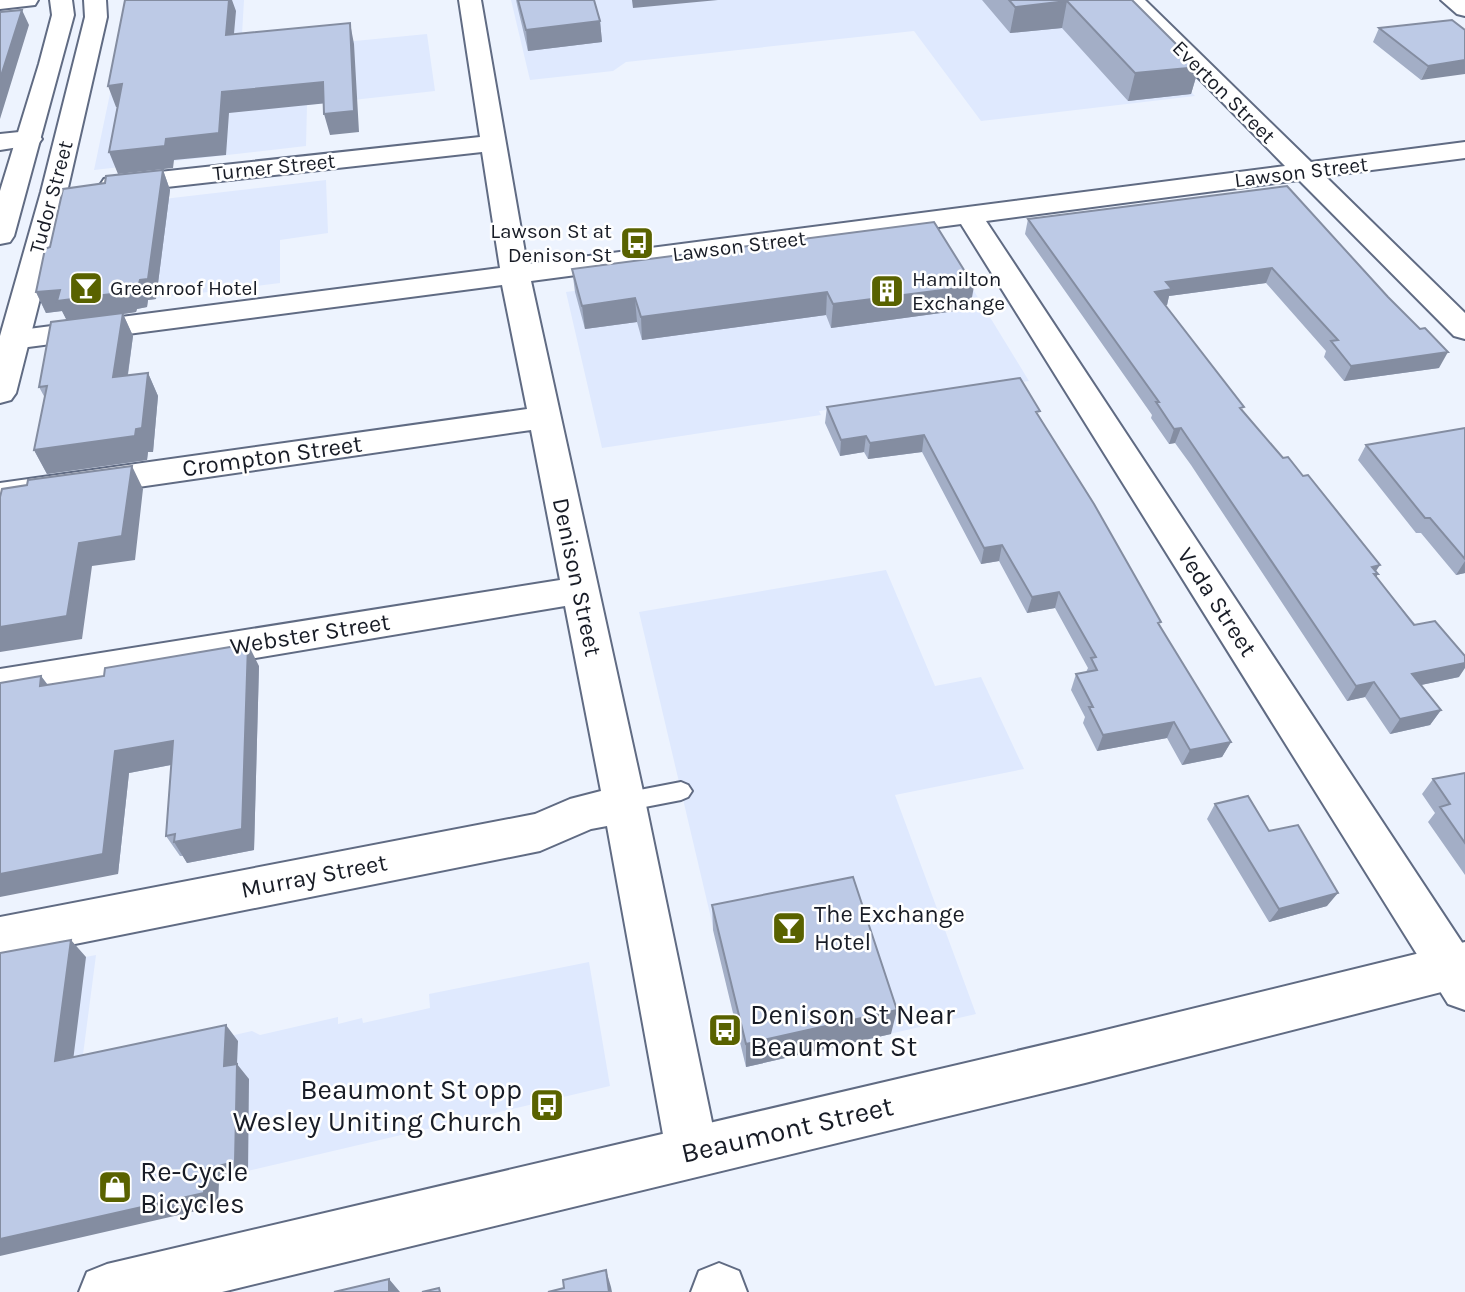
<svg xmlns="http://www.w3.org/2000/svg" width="1465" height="1292" viewBox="0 0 1465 1292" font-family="Karla,sans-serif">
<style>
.built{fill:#dfe9fe}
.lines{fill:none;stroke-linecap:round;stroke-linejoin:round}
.lane-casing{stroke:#606b83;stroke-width:4}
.street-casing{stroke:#606b83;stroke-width:4}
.secondary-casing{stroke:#606b83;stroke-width:4}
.primary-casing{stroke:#606b83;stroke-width:4}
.lane{fill:#fff;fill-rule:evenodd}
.street{fill:#fff;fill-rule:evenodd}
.secondary{fill:#fff;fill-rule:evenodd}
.primary{fill:#fff;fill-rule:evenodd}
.wall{fill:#a3aec6}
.shaded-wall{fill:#848da1}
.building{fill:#bdcae6;stroke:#848da1;stroke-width:2}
.labels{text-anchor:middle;stroke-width:5;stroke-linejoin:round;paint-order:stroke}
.far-street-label{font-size:21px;fill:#181c26;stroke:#fff}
.far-poi-label{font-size:21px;fill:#181c26;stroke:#fff;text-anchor:start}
.street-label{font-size:24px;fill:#181c26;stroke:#fff}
.poi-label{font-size:24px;fill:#181c26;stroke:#fff;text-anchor:start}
.near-poi-label{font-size:28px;fill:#181c26;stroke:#fff;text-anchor:start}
.near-street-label{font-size:28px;fill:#181c26;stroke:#fff}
</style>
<rect width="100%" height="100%" fill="#edf3fe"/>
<path class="built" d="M161 0H244L241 52 427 34 435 91 307 105 306 146 94 170 129 3Z
M511 0H1098L1195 96 981 121 914 31 626 62 613 71 530 80Z
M326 180 328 233 280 240V283L64 310 86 208Z
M944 242 1029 381 819 411 821 415 602 448 566 292Z
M886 570 935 686 981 677 1024 769 895 795 976 1014 746 1067 639 612Z
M96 955 81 1070 252 1031 260 1035 338 1017V1024L362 1018 363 1023 430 1008 429 994 589 962 610 1086 0 1229V973Z"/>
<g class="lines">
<g class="lane-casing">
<path id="lane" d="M681 782 688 785 692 791 688 797 681 800 624 811 616 808 613 802 616 796 624 793Z"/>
</g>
<g class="street-casing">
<path id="street" d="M459 0H481L527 264 1285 166 1122 0H1145L1311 162 1465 142V158L1325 176 1465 313V339L1454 336 1299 180 986 221 1465 947V1010L1448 1004 961 224 531 281 646 805 718 1151 710 1169 692 1177 674 1169 666 1151 607 826 591 829 540 851 0 959V917L535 814 570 799 601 791 565 606 0 701V669L560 580 531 430 0 507V483L527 409 502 285 13 349 0 343 2 333 13 331 500 268 482 152 113 193 104 191 100 185 104 179 113 177 480 137Z
M1441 0H1465V16L1457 14Z
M29 131 38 134 42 139 38 144 0 150V134Z
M719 1263 739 1271 747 1292H691L699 1271Z"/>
</g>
<g class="secondary-casing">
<path id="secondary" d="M0 0H38L35 5 0 9Z
M1465 942V986L1085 1083 222 1292H79L87 1272 107 1264 1085 1035Z"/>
</g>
<g class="primary-casing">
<path id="primary" d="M50 0H72L74 15 14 236 10 242 0 244V191L39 64 52 15Z
M84 0H106L107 17 67 192 16 393 11 400 0 403V336L41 192 85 17Z"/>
</g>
<use href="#lane" class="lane"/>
<use href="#street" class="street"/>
<use href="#secondary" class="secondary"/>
<use href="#primary" class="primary"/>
</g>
<path class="wall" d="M516 0H594L600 21 602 42 528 51 518 9Z
M982 0H1132L1199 67 1191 94 1128 101 1062 28 1010 33Z
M1452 20 1421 80 1373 42 1379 28Z
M163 170 170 190 156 299 148 300 147 307 137 309 136 312 123 314 133 336 128 375 148 373 158 396 153 452H148L147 460 47 474 34 450 45 398 39 387 67 320 62 311 46 313 36 292 50 247 105 183Z
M1287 186 1439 368 1344 381 1324 357 1326 351 1266 283 1169 296 1167 305H1165L1243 411 1376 572V577L1459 677 1421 685 1441 710 1430 725 1390 734 1365 697 1347 701 1191 465 1175 443 1169 444 1151 418 1152 415 1025 234 1028 219Z
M934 222 970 309 831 328 826 315 642 340 637 322 585 329 575 292 572 269Z
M827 407 1039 416 1160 626 1231 742 1222 757 1182 765 1167 738 1097 751 1083 723 1085 717 1071 690 1076 674 1086 672 1088 668 1055 608 1027 613 999 561 981 564 922 452 868 459 864 452 840 456 825 423Z
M1465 428V573L1456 575 1421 533H1416L1358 460 1366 445Z
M259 666 254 850 187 863 183 856H180L166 836 171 765 129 773 118 874 41 676 48 685Z
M1465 773V875L1428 822 1435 813 1422 794 1433 779Z
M1215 804 1269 831 1327 906 1269 922 1207 819Z
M712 905 891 1034 746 1067 713 930Z"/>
<path class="shaded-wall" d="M229 0H232L236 11 232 56 226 35Z
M632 0H718L633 8Z
M1067 1 1062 28 1010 33 1015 7Z
M22 10 29 25 0 119V79Z
M600 21 602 42 528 51 526 30Z
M350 23 354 44 359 132 330 135 324 114Z
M1465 60V74L1421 80 1428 66Z
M1199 67 1191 94 1128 101 1135 73Z
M323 82 328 103 229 113 226 155 174 160 173 168 118 174 109 152 222 92Z
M122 84 130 106 116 107 108 86Z
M163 170 170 190 156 299 148 300 147 307 137 309 136 312 123 314 133 336 124 401 67 321 62 311 46 313 36 292Z
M1272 268 1266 283 1169 296 1167 305 1150 307 1155 292 1166 282Z
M974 286 970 309 831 328 833 304Z
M827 292 826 315 642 340 641 317Z
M635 298 637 322 585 329 582 306Z
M1448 352 1439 368 1344 381 1351 366Z
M148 373 158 396 153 452H148L147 460 47 474 34 450Z
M1181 428 1175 443 1169 444 1174 429Z
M924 435 922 452 868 459 870 443Z
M866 436 864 452 840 456 841 440Z
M132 466 143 489 135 560 92 566 82 639 0 652V627L79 543Z
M1002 545 999 561 981 564 984 548Z
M1465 561V573L1456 575Z
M1380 565 1374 574H1378L1369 589 1372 567Z
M1059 592 1055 608 1027 613 1032 597Z
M248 644 259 666 254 850 187 863 174 842Z
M1465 663V668L1459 677 1402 689 1412 674Z
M41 676 57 698 40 686Z
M1374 682 1365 697 1347 701 1356 686Z
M1441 710 1430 725 1390 734 1400 719Z
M1174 722 1167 738 1097 751 1103 735Z
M173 741 186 762 129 773 118 874 0 897V874L115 751Z
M1231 742 1222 757 1182 765 1190 750Z
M1338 893 1327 906 1269 922 1279 909Z
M71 940 86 957 71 1077 55 1061Z
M897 1010 891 1034 746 1067V1044Z
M226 1025 238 1041 237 1064 249 1079 248 1175 219 1182 218 1206 0 1256V1239L205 1169 224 1066Z
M606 1270 611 1287 612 1292H609Z
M389 1279 400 1292H389Z"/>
<path class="building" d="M125 0H229L226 35 350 23 354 111 324 114 323 82 222 92 219 133 166 139 165 146 109 152 122 84 108 86Z
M518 0H594L600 21 526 30Z
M1009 0H1132L1199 67 1135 73 1067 1 1015 7Z
M22 10 0 79V12Z
M1452 20 1465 30V60L1428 66 1379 28Z
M163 170 148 279 140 280 138 287 128 288 127 292 57 301 60 290 36 292 45 249 50 247 63 189 105 183 106 176Z
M1287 186 1388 297 1420 329 1425 328 1448 352 1351 366 1331 341 1338 340 1272 268 1166 282 1172 289 1155 292 1244 407 1240 408 1283 458 1288 457 1303 476 1308 475 1380 565 1372 567 1378 574H1374L1414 625 1435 621 1465 656V663L1412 674 1441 710 1400 719 1374 682 1356 686 1196 450 1181 428 1174 429 1156 402H1159L1028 219Z
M934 222 974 286 833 304 827 292 641 317 635 298 582 306 572 269Z
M123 313 113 377 148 373 142 428 136 429 135 436 34 450 47 386 39 387 51 322Z
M1020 378 1040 411 1036 412 1094 504 1161 622 1158 623 1231 742 1190 750 1174 722 1103 735 1089 707H1093L1076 674 1097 670 1091 658 1096 657 1059 592 1032 597 1002 545 984 548 924 435 870 443 866 436 841 440 827 407Z
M1465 428V559L1430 518H1425L1366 445Z
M132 466 122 536 79 543 67 616 0 627V497L2 489 27 485 28 480Z
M248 644 242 829 174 842 175 834 166 836 173 741 115 751 103 854 0 874V683L41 676 40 686 104 676 105 668Z
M1465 773V843L1440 807 1450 804 1433 779Z
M1248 796 1269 831 1298 825 1338 893 1279 909 1215 804Z
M853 877 897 1010 746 1044 712 905Z
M71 940 55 1061 226 1025 224 1066 237 1064 235 1162 205 1169 204 1193 0 1239V953Z
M606 1270 609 1292H548L564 1288 563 1280Z
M389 1279V1292H334Z
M439 1288 440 1292H422Z"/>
<defs>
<g id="bus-square" transform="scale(1.75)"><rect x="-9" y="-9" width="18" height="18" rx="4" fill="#596200" stroke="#fff"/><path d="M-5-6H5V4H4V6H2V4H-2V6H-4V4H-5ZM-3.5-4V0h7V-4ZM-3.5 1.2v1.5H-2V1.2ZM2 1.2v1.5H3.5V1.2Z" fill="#fff"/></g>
<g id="bar-square" transform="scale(1.75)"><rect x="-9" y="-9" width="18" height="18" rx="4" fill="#596200" stroke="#fff"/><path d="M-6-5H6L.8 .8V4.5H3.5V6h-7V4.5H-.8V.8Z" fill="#fff"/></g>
<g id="building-square" transform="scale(1.75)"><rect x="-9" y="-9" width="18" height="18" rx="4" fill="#596200" stroke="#fff"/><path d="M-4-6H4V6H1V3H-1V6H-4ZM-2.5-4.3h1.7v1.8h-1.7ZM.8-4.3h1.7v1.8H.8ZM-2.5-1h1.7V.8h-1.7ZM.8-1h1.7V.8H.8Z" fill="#fff"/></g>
<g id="shop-square" transform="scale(1.75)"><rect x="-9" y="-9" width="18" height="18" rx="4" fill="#596200" stroke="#fff"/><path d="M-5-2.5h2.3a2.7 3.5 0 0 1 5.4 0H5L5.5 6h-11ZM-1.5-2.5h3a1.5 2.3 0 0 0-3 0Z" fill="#fff"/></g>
</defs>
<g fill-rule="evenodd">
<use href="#bus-square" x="637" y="243"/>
<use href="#bar-square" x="86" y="288"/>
<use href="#building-square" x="887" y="291"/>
<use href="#bar-square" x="789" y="928"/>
<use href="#bus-square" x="725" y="1030"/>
<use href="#bus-square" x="547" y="1105"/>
<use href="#shop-square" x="115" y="1187"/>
</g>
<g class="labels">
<g class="far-street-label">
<text transform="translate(1224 92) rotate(45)" y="7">Everton Street</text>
<text transform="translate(274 167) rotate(-6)" y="7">Turner Street</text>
<text transform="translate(1301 172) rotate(-7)" y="7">Lawson Street</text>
<text transform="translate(51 197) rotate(-75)" y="7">Tudor Street</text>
<text transform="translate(739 246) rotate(-7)" y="7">Lawson Street</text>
</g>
<g class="far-poi-label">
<text x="612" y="238" text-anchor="end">Lawson St at<tspan x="612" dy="24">Denison St</tspan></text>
<text x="912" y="286">Hamilton<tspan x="912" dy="24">Exchange</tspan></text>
<text x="110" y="295">Greenroof Hotel</text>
</g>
<g class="street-label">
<text transform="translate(272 456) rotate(-8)" y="8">Crompton Street</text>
<text transform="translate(577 577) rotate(78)" y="8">Denison Street</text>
<text transform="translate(1217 602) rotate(57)" y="8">Veda Street</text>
<text transform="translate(310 634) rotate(-9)" y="8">Webster Street</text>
<text transform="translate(314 876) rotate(-11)" y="8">Murray Street</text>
</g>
<g class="poi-label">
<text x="814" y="922">The Exchange<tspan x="814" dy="28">Hotel</tspan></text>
</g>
<g class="near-poi-label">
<text x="750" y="1024">Denison St Near<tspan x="750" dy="32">Beaumont St</tspan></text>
<text x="522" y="1099" text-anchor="end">Beaumont St opp<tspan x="522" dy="32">Wesley Uniting Church</tspan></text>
<text x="140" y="1181">Re-Cycle<tspan x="140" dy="32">Bicycles</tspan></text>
</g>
<g class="near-street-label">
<text transform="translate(787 1129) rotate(-13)" y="10">Beaumont Street</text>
</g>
</g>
</svg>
